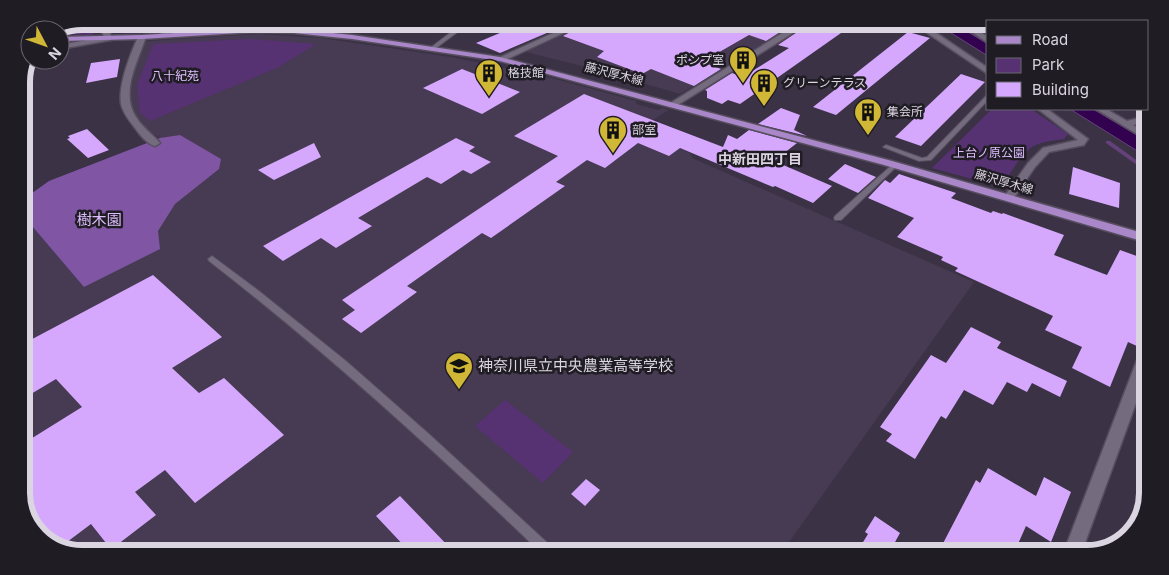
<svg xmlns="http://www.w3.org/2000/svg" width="1169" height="575" viewBox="0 0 1169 575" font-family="Inter,'Noto Sans JP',sans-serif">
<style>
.built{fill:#473a53}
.green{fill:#563273}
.forest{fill:#8055a4}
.water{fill:#32014f;stroke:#65417b}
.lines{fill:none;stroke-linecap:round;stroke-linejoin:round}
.stream{fill:#65417b;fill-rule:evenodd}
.building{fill:#d5a8fe}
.lane-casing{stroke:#564e5e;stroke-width:2}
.street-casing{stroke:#564e5e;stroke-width:3}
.primary-casing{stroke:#564e5e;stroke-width:3}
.lane{fill:#756b7f;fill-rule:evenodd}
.street{fill:#756b7f;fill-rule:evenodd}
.primary{fill:#a987c8;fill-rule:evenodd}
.labels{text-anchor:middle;stroke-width:5;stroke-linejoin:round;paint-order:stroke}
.far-poi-label{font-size:12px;fill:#dbd5e1;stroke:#201c24;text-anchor:start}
.far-street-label{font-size:12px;fill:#dbd5e1;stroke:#201c24}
.far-park-label{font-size:12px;fill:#debefe;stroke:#201c24}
.far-neighbourhood-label{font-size:14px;font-weight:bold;fill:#dbd5e1;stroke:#201c24}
.park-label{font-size:15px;fill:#debefe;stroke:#201c24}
.poi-label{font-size:15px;fill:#dbd5e1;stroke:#201c24;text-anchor:start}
.rim{fill:none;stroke:#dbd5e1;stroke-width:6}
</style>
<rect width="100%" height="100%" fill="#3b3245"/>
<path class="built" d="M583 24 795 25 680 94 598 70 522 51Z
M259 34 321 38 451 57 552 78 636 101V104L658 110 662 108 669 110 637 130 690 153 692 158 974 282 782 552 55 548 32 527 21 498V201L49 181 160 138 149 131 133 115 128 102 141 44 148 41Z"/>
<path class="green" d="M82 21H94L98 32 90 35 60 34V30Z
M107 21 197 22C170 29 140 37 112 32Z
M249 39 316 44 279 67 150 121 140 113 137 85 153 44Z
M992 109H1031L1068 134 1064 139C1032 143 1029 145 1011 172 1007 178 1005 183 998 186L932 168Z
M505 400 573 452 543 483 475 426Z"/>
<path class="forest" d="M180 135 221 159 219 169 175 204 158 231 160 249 84 287 21 213V201L49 181 160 138Z"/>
<path class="water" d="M940 26H958L988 44V56Z
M1070 109H1093L1147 141V157Z"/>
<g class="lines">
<path class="stream" d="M1106 141H1110L1146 167V170H1144L1106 143Z"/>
</g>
<path class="building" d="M521 24H568L500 53 476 43Z
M585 24 683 25 689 27 694 25H791L766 41 749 35 702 62 721 69 694 86 651 69 642 74 597 57 604 51 563 36Z
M806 26H851L740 104 728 100 722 104 707 98V91L705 90 732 73 743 77 789 48 778 45Z
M908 32 930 38 836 115 813 107Z
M120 59 117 77 86 83 91 63Z
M462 69 520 92 482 114 423 88Z
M961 74 985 82 921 146 895 137Z
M584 94 723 147 728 135 737 139 749 130 797 143 774 161 832 186 813 203 775 186 773 187 680 148 669 156 638 143 605 168 587 160 556 182 565 186 491 238 482 233 407 286 417 292 361 333 342 319 355 310 342 300 558 156 514 136Z
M781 108 800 115 794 130 807 136 758 124Z
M87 129 109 150 88 158 67 139 70 138 68 136Z
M456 138 475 147 469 151 491 162 471 174 463 170 441 184 427 177 358 218 372 226 336 248 321 238 283 261 263 246Z
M314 143 321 157 274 180 258 170Z
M845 164 876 177 858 193 828 179Z
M1073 167 1120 183 1119 208 1069 194Z
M899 174 956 193 951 198 991 213 993 211 1002 214 1003 213 1064 235 1054 255 1107 275 1120 250 1145 259 1144 335 1139 347 1128 342 1110 387 1072 368 1082 347 1045 330 1053 316 955 271 958 268 941 260 943 257 897 237 914 218 868 198 885 180 890 183Z
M153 275 222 337 172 368 199 393 224 378 284 435 195 503 165 470 135 492 156 515 113 548H110L91 524 59 548H55L46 539 27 513 21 498V445L82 407 56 379 21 400V345Z
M971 327 1001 342 997 348 1067 381 1060 397 1032 383 1027 392 1007 382 993 405 964 390 946 419 941 416 915 459 886 441 892 434 880 427 931 355 946 363Z
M988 468 1036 496 1044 477 1071 492 1051 542 1026 526 1014 553H938L976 480 980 483Z
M586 479 600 490 585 506 571 494Z
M400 496 452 550H408L376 516Z
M875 516 900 533 889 553 857 552 868 534 865 532Z"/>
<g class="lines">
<g class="lane-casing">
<path id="lane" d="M200 22H208L154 38 149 37Z
M401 23H407L414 26 443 23H458L472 26 495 24 477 29 463 28 432 51 429 49 430 48 458 27 453 25 413 30Z
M988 94V100L931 160 919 161 883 147 886 145 922 158 927 157Z
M895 163 897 164V166L841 220H835L834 218 835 216 893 164Z
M212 256 259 291 346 361 429 434 552 547 554 551H539C433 449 325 351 209 261L208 259Z"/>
</g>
<g class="street-casing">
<path id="street" d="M98 21H105L112 38 111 40 60 49V45L104 37Z
M573 24H583L503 61 496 59Z
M795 25 804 26 676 106 673 107 669 104Z
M917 26H926L988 68V74Z
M963 26 972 27 988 37V43Z
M139 35 146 37C138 61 120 92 136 117 142 127 152 134 160 143L155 146C147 144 139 134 135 128 129 120 123 113 121 104 118 85 131 52 139 35Z
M1038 109H1047L1088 139 1084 145 1049 152 1035 167 1013 199H1005L1004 197 1028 163 1043 148 1078 140Z
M1096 109H1106L1127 121 1147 116V122L1133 125 1147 133V140Z
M1144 355V381L1081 554H1063L1137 360 1139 356Z"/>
</g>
<g class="primary-casing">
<path id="primary" d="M258 28 294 29 352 35 500 57 892 161 1146 234 1145 242 884 165 500 61 352 39 294 33 258 32 142 39 60 41V37L142 35Z"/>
</g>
<use href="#lane" class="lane"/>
<use href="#street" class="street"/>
<use href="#primary" class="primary"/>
</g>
<defs>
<g id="building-pin" transform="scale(1.4375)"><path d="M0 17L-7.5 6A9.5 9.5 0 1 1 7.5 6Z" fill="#d1b736" stroke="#201c24"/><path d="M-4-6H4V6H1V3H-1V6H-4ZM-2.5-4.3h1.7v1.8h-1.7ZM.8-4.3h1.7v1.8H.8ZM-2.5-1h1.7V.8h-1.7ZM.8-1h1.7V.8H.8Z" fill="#111"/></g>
<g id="school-pin" transform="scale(1.4375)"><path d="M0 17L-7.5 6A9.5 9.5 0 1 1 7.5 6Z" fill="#d1b736" stroke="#201c24"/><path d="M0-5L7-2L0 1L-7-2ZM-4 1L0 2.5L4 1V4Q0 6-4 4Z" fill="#111"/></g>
</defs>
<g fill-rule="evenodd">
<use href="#building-pin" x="743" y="60"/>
<use href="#building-pin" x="489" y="73"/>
<use href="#building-pin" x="764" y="83"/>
<use href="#building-pin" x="868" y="112"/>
<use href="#building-pin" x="613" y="130"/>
<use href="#school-pin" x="459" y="366"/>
</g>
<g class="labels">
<g class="far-poi-label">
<text x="724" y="64" text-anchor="end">ポンプ室</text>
<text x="508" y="77">格技館</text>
<text x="783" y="87">グリーンテラス</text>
<text x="887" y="116">集会所</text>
<text x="632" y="134">部室</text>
</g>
<g class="far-street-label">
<text transform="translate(614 74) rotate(14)" y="4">藤沢厚木線</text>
<text transform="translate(1004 182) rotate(16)" y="4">藤沢厚木線</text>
</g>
<g class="far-park-label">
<text x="175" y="80">八十紀苑</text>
<text x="989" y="157">上台ノ原公園</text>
</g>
<g class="far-neighbourhood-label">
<text x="760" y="164">中新田四丁目</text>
</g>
<g class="park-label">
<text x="99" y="225">樹木園</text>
</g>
<g class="poi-label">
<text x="478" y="371">神奈川県立中央農業高等学校</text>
</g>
</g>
<path d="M0 0H1169V575H0ZM82 30H1087A52 52 0 0 1 1139 82V493A52 52 0 0 1 1087 545H82A52 52 0 0 1 30 493V82A52 52 0 0 1 82 30Z" fill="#201c24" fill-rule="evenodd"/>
<path class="rim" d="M82 30H1087A52 52 0 0 1 1139 82V493A52 52 0 0 1 1087 545H82A52 52 0 0 1 30 493V82A52 52 0 0 1 82 30Z"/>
<rect x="986" y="20" width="162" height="90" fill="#201c24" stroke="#6b6670"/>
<rect x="996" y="36" width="25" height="8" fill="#a987c8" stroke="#6b6670"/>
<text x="1032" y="45" font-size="15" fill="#dbd5e1">Road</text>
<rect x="996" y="58" width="25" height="15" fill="#563273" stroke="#6b6670"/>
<text x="1032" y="70" font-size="15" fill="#dbd5e1">Park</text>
<rect x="996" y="82" width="25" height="15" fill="#d5a8fe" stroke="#6b6670"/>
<text x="1032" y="95" font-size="15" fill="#dbd5e1">Building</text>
<g transform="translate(45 45) rotate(131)"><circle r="24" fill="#201c24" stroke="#6b6670"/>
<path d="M0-4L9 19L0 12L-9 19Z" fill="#d1b736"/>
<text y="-8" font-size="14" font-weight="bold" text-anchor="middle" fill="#dbd5e1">N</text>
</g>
</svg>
